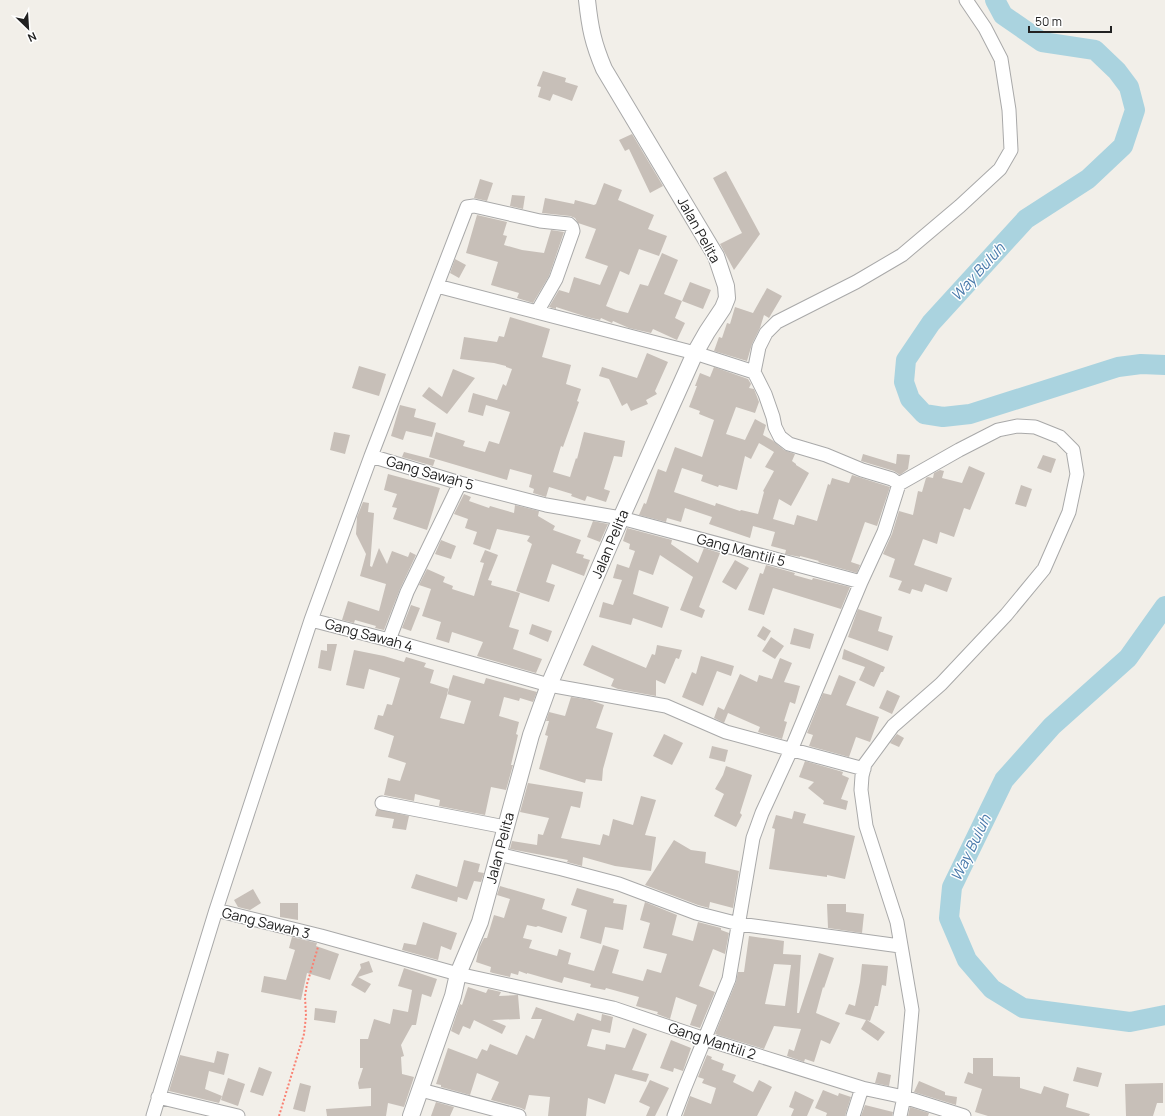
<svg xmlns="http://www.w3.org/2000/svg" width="1165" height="1116" viewBox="0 0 1165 1116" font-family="Manrope,sans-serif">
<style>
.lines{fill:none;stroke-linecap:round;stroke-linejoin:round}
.river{stroke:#aad3df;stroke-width:20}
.building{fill:#c7bfb8;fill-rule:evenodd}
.minor-casing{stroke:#a9a9a9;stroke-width:15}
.tertiary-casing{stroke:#a9a9a9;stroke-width:18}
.path{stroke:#fa8072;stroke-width:2;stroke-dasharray:2 2;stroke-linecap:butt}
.minor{stroke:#fff;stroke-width:13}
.tertiary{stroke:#fff;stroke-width:16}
.labels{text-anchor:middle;stroke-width:3;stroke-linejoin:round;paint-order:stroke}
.street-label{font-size:14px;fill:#222;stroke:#fff}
.water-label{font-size:15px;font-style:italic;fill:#4a7aab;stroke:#fff}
</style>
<rect width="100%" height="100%" fill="#f2efe9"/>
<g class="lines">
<path class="river" d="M995 0 1003 15 1042 42 1095 50 1117 71 1129 87 1135 110 1123 146 1088 179 1026 219 931 323 906 360 904 382 910 399 924 414 943 417 970 414 1118 367 1141 364 1165 365
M1165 606 1128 658 1052 726 1004 780 952 887 949 918 967 960 992 989 1023 1008 1130 1022 1165 1015"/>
</g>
<path class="building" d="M543 71 566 78 565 82 578 86 572 101 553 94 550 101 538 97 541 87 537 86Z
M632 134 663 186 650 193 629 149 625 151 619 140Z
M726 171 760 234 734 270 720 244 742 233 713 178Z
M480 179 493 183 487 201 474 198Z
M604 183 622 190 618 200 654 215 648 229 667 236 659 256 639 249 629 275 620 271 606 306 616 310 628 313 640 284 648 286 662 253 678 260 664 294 682 301 675 318 685 323 677 340 653 329 651 333 629 328 613 321 612 323 601 318 600 320 587 317 556 307V309L549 307 559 290 569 293 574 277 600 285 608 266 585 258 596 229 578 223 575 218 570 216 542 213 545 198 574 204 575 200 594 205 596 204Z
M512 195 525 196 523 209 510 206Z
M477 215 507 222 503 235 507 236 504 245 522 250 544 253 551 230 564 232 549 276 533 303 517 298 519 293 491 285 498 262 466 253Z
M455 259 466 265 459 278 450 273Z
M690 282 711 290 703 309 682 301Z
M767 288 782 296 769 318 764 315 760 328 752 344 747 361 714 351 719 337 722 338 727 323 730 324 735 307 753 313Z
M510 317 550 329 542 357 571 365 566 384 581 389 577 401 579 402 563 447 561 446 553 472 570 477 576 458 577 459 584 432 625 441 622 457 614 456 604 489 610 491 606 502 587 496 585 501 571 496 572 494 549 487 546 497 533 493 534 489 529 487 532 475 510 469 507 480 429 457 436 432 465 441 463 446 485 452 489 441 499 444 510 412 486 405 483 416 468 412 473 393 497 400 503 384 506 386 512 369 506 367V366L494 363 460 359 464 337 497 342 499 336 504 337Z
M647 353 668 362 655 391 657 394 646 400 648 404 631 411 627 403 622 406 609 379 599 376 602 367 637 378Z
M359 366 386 374 379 396 352 388Z
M714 367 748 379 751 384 749 388 754 389 759 402 755 413 736 407 726 434 745 440 755 419 766 425 763 435 772 440 784 450 795 454 792 461 796 464V465L809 473 791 506 779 499 773 519 794 525 797 515 817 521 828 484 830 485 832 478 849 483 852 475 890 487 877 526 865 522 851 562 860 565 857 573 818 562 819 561 800 556V557L785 554 786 550 771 546 775 532 753 526 750 538 709 524 712 517 685 508 681 522 667 518 666 522 639 515 644 503 646 504 648 498 658 469 666 472 675 447 702 457 714 420 699 414 700 411 689 407 697 386H695L700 373 710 377ZM759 443 774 452 765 467 774 471 763 491 764 492 758 514 741 510 740 511 716 503 715 506 674 492 682 468 703 475 701 481 718 487 719 485 737 490 745 456 751 459Z
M453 369 475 378 447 414 422 396 429 387 442 397Z
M400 405 416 409 414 417 436 423 432 437 406 431 403 440 391 436Z
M334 432 350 435 345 454 330 450Z
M404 452 435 460 433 466 402 457Z
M863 454 896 464 897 454 910 455 908 469 900 475 894 471 861 461Z
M1043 455 1056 459 1051 473 1037 468Z
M969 466 985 473 970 510 964 508 954 537 940 532 937 544 923 539 914 565 952 578 947 592 925 584 922 592 912 589 910 594 898 590 902 581 889 577 895 559 883 554 892 534 899 511 913 515 918 491 922 492 926 478 928 477 933 478 934 473 940 470 944 471 942 478 962 483Z
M388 474 440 488 427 530 393 519 397 508 392 507 397 494 384 490Z
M1021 485 1032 489 1026 507 1015 504Z
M464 494 471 497 469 501 489 508 490 506 514 513 515 505 539 511 538 516 555 526 553 530 581 540 576 553 584 555 583 558 590 560 584 576 552 564 546 582 555 585 549 602 516 591 532 544 527 541 530 536 497 529 490 550 473 544 477 532 465 528 468 519 454 514Z
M363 502 369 503 368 512 374 513 370 566 372 567 379 548 387 564 392 551 408 557 410 552 416 555 400 589 384 630 375 628 376 626 355 620 354 623 342 620 348 601 379 611 386 584 360 576 366 554 356 534 357 517Z
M593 521 608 524 600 542 587 537Z
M627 528 672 540 671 544 698 563 704 548 720 553 699 607 705 610 702 618 680 610 693 577 660 555 653 575 639 570 633 594 669 607 662 628 633 618 631 625 599 617 603 602 613 605 622 580 613 578 617 564 629 568 635 551 629 549 630 544 623 541Z
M441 540 456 546 451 559 435 554Z
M485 550 498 555 488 580 492 581 491 585 520 593 509 627 519 630 513 649 542 659 536 673 477 656 483 642 452 632 449 643 436 639 441 622 422 616 431 589 419 585 427 569 445 577 443 582 453 586 452 589 474 596 484 563 480 562Z
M735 560 749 568 736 590 722 582Z
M766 565 795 573 794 575 812 580 813 578 850 587 841 609 773 588 764 615 748 610 760 573 763 574Z
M411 605 420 608 411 631 402 628Z
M858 609 882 617 878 631 893 636 888 651 848 637Z
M532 624 552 631 548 642 529 634Z
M763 626 771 631 765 641 757 636Z
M794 628 814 634 810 649 790 644Z
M771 637 784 646 775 659 762 651Z
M327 644H337L331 671 318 668 321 650 327 651Z
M592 645 646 668 652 654 655 655 657 645 682 650 679 659 676 658 665 684 656 680V696L618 689 611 686 614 679 583 665Z
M844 649 885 667 883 672H881L874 687 859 680 865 667 842 659Z
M354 650 384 656 404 662 406 657 426 663 424 667 434 670 430 683 449 689 440 718 464 724 471 701 447 694 453 675 484 684 486 678 537 692 533 702 520 698 519 701 504 697 499 716 519 722 516 734 518 735 511 765H513L506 790 491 787 485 815 439 806 440 800 415 794 414 801 384 795 388 778 400 781 406 763 388 757 394 736 374 729 378 715 383 716 387 704 392 705 400 678 369 669 364 689 346 685Z
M701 656 734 666 731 676 717 671 703 706 682 697 692 672 696 674Z
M780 658 792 663 784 682 800 686 795 704 790 702 784 721 787 722 782 739 758 732 760 727 728 713 724 723 714 718 718 707 724 710 740 674 757 682 759 675 772 679Z
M839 675 856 682 846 705 879 717 870 742 856 737 849 757 809 746 813 735 807 733 823 693 831 695Z
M887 690 900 696 892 714 879 708Z
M571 697 590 700 604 705 596 728 613 733 603 769 602 781 586 779 585 783 539 769 548 736 545 735 549 721H546L549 712 565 716Z
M664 734 683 743 672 765 653 756Z
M897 734 904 738 899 747 890 743Z
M712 746 728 750 725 762 709 758Z
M805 761 843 772 842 775 849 778 841 799 848 801 846 810 823 804 824 801 808 788 814 782 799 777Z
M726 766 752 775 740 813 742 815 736 827 714 816 724 794 715 789 723 775Z
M528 783 583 792 580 808 571 806 561 838 600 845 603 834 609 836 613 819 633 825 641 796 656 800 645 835 656 837 651 871 615 866 583 857 582 866 567 862 568 860 510 849 512 841 537 845 538 834 543 835 549 818 520 812Z
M377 809 409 816 406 830 392 828 394 819 375 816Z
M794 811 806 814 803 823 855 836 845 879 827 875V877L769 869 775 829 772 828 776 815 792 819Z
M674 840 691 850 706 852 705 863 739 871 733 908 710 902 709 908 698 905 645 885Z
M464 860 480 864 478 872 484 873 481 882 474 881 467 900 458 897 457 902 411 888 416 874 457 887Z
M500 886 545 899 542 909 567 917 562 933 538 926 536 927 527 925 523 938 532 940 529 948 557 956 559 949 571 953 568 964 594 971 603 945 619 950 612 973 643 981 647 969 661 973 667 954 643 948 650 923 640 920 645 902 677 915 672 935 693 941 698 922 721 928V930L729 933 725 954 713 949 699 986 715 992 700 1028 690 1025 697 1005 676 997 670 1019 657 1014 658 1012 636 1006 639 997 606 988 605 990 590 987 591 984 564 977 562 983 527 973V974L519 971 518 975 511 973 510 977 493 973 490 972 491 967 476 962 479 948 484 938H487L494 915 504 918 510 899 497 895Z
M577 888 614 899 613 903 627 905 623 930 605 927 601 944 580 938 587 910 571 905Z
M253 889 261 903 250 910 238 907 234 900Z
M280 903H298V920L280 917Z
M827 904H846V912L864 914 862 933 828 928Z
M423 922 457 933 451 950 441 946 438 960 402 950 404 943 416 945Z
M749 936 784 941 783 954 801 955 797 1013H799L819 953 834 958 824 988 823 987 816 1013 840 1023 830 1044 821 1040 814 1062 805 1059 804 1062 787 1056 789 1049 794 1051 801 1029 774 1026 764 1049 715 1034 736 982 738 972H744ZM774 964 791 965 785 1006 765 1004Z
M292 937 317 943 316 946 339 954 330 980 307 973 301 1000 261 992 264 976 286 980 295 950 289 948Z
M369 961 373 972 358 977 371 984 365 993 351 985 361 968 360 964Z
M862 964 888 966 886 986 882 985 878 1006H875L870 1021 867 1020 885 1032 878 1041 861 1029 866 1020 845 1014 849 1004 855 1006 860 982Z
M404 968 437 979 431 997 422 994 416 1025H412L401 1045 404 1056 401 1057 402 1074 414 1077 404 1107 388 1103 386 1116H327L326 1109 371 1106V1088L359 1089 358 1083 363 1068H360V1039H368L374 1019 390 1024 393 1009 408 1012 412 990 398 986Z
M468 987 486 993 488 989 501 992 499 996 518 995 520 1019 492 1020 506 1026 502 1034 474 1020 470 1029 463 1026 459 1035 451 1031 460 1004 462 1005Z
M536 1007 574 1021 577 1013 601 1021 602 1014 613 1017 610 1033 592 1029 587 1046 605 1050 606 1044 625 1048 633 1028 647 1034 632 1070 649 1074 646 1082 615 1074 605 1104 588 1098 586 1116H548L550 1097 529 1095 525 1110 521 1108 491 1100 499 1082 477 1073 470 1095 441 1087V1085L436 1084 448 1048 477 1059 482 1049 487 1051 490 1044 517 1055 526 1035 534 1039 542 1019H531Z
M315 1008 337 1011 335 1023 314 1020Z
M671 1040 691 1048 683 1071 674 1068 673 1072 660 1068Z
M217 1051 229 1054 224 1075 209 1071 205 1089 222 1096 219 1103 169 1091 180 1055 214 1063Z
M707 1055 712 1057 711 1059 724 1064 722 1070 736 1075 733 1082 753 1092 759 1080 772 1087 757 1116H683L690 1096 711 1104 716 1088 702 1083 704 1079 698 1077Z
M973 1058H993V1076L1020 1077V1088L1041 1094 1044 1086 1069 1094 1066 1107 1090 1114 1089 1116H988L975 1112 982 1089 964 1083 968 1072 973 1074Z
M259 1067 272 1072 263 1096 250 1092Z
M1077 1067 1102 1073 1098 1087 1073 1081Z
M878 1072 891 1075 889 1086 875 1083Z
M228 1078 245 1084 238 1106 221 1100Z
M650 1080 669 1088 655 1116H646L650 1107 639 1102Z
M919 1081 945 1092V1095L957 1097 956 1105 914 1092Z
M300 1083 311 1086 305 1112 293 1109Z
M1163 1083V1103H1157L1153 1116H1126L1125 1084Z
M823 1090 838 1096 839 1093 851 1097 845 1116H826L827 1113 815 1108Z
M795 1091 814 1100 807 1116H791L794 1109 789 1107Z
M436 1102 454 1107 450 1116H431Z
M865 1105 893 1112 892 1116H861Z
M910 1107 929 1113 928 1116H908Z"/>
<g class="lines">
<g class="minor-casing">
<path id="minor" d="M437 286 695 353 754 372
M537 312 556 279 573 231 572 227 569 224 540 221 474 206 467 207 371 456 460 483 546 505 621 518 861 582
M371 456 311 620 389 640 549 685 666 706 726 732 864 769
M389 640 407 592 460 483
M382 803 505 827
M498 854 562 869 619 884 696 913 739 924 900 946
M216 910 311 620
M421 1090 519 1116
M158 1097 238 1116
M153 1116 216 910 321 936 458 974 613 1008 705 1039 862 1088 904 1097 964 1116
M674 1116 685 1087 729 979 753 838 762 813 791 750 861 582 884 532 899 484
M853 1116 862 1088
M900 1116 904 1097 912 1010 897 922 866 826 861 790 862 776 865 764 893 726 941 684 1006 615 1044 569 1069 512 1077 474 1073 450 1060 437 1035 427 1017 426 998 430 959 450 899 484 892 479 862 470 826 455 789 444 780 437 775 427 773 417 765 394 754 372 759 347 766 333 777 322 856 282 902 255 960 206 1000 169 1011 150 1009 110 1001 59 985 28 966 0"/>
</g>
<g class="tertiary-casing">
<path id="tertiary" d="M411 1116 453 996 458 974 480 922 531 735 549 685 621 518 695 353 707 332 723 308 727 298 726 286 716 256 604 69C593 43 590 28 587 0"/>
</g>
<path class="path" d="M279 1116 304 1034 306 1016 305 996 307 984 318 947"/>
<use href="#minor" class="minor"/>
<use href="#tertiary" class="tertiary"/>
</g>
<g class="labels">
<g class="street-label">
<text transform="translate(699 230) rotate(61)" y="5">Jalan Pelita</text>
<text transform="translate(430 473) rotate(16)" y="5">Gang Sawah 5</text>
<text transform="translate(610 544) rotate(-67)" y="5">Jalan Pelita</text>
<text transform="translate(741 550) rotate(15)" y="5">Gang Mantili 5</text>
<text transform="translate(369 635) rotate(15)" y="5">Gang Sawah 4</text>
<text transform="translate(500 848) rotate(-75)" y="5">Jalan Pelita</text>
<text transform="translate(266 923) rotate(14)" y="5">Gang Sawah 3</text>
<text transform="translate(712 1041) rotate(18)" y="5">Gang Mantili 2</text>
</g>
<g class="water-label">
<text transform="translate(978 272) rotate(-48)" y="5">Way Buluh</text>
<text transform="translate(971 848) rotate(-64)" y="5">Way Buluh</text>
</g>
</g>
<g transform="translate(28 28) rotate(155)" stroke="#ffffff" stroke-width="3" paint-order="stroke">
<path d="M0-3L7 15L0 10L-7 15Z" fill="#222222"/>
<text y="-6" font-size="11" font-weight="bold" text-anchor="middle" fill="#222222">N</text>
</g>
<path d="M1029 26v6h82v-6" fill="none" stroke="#222222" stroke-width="2"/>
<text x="1035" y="26" font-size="12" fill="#222222" stroke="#ffffff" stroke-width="3" paint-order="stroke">50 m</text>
</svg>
